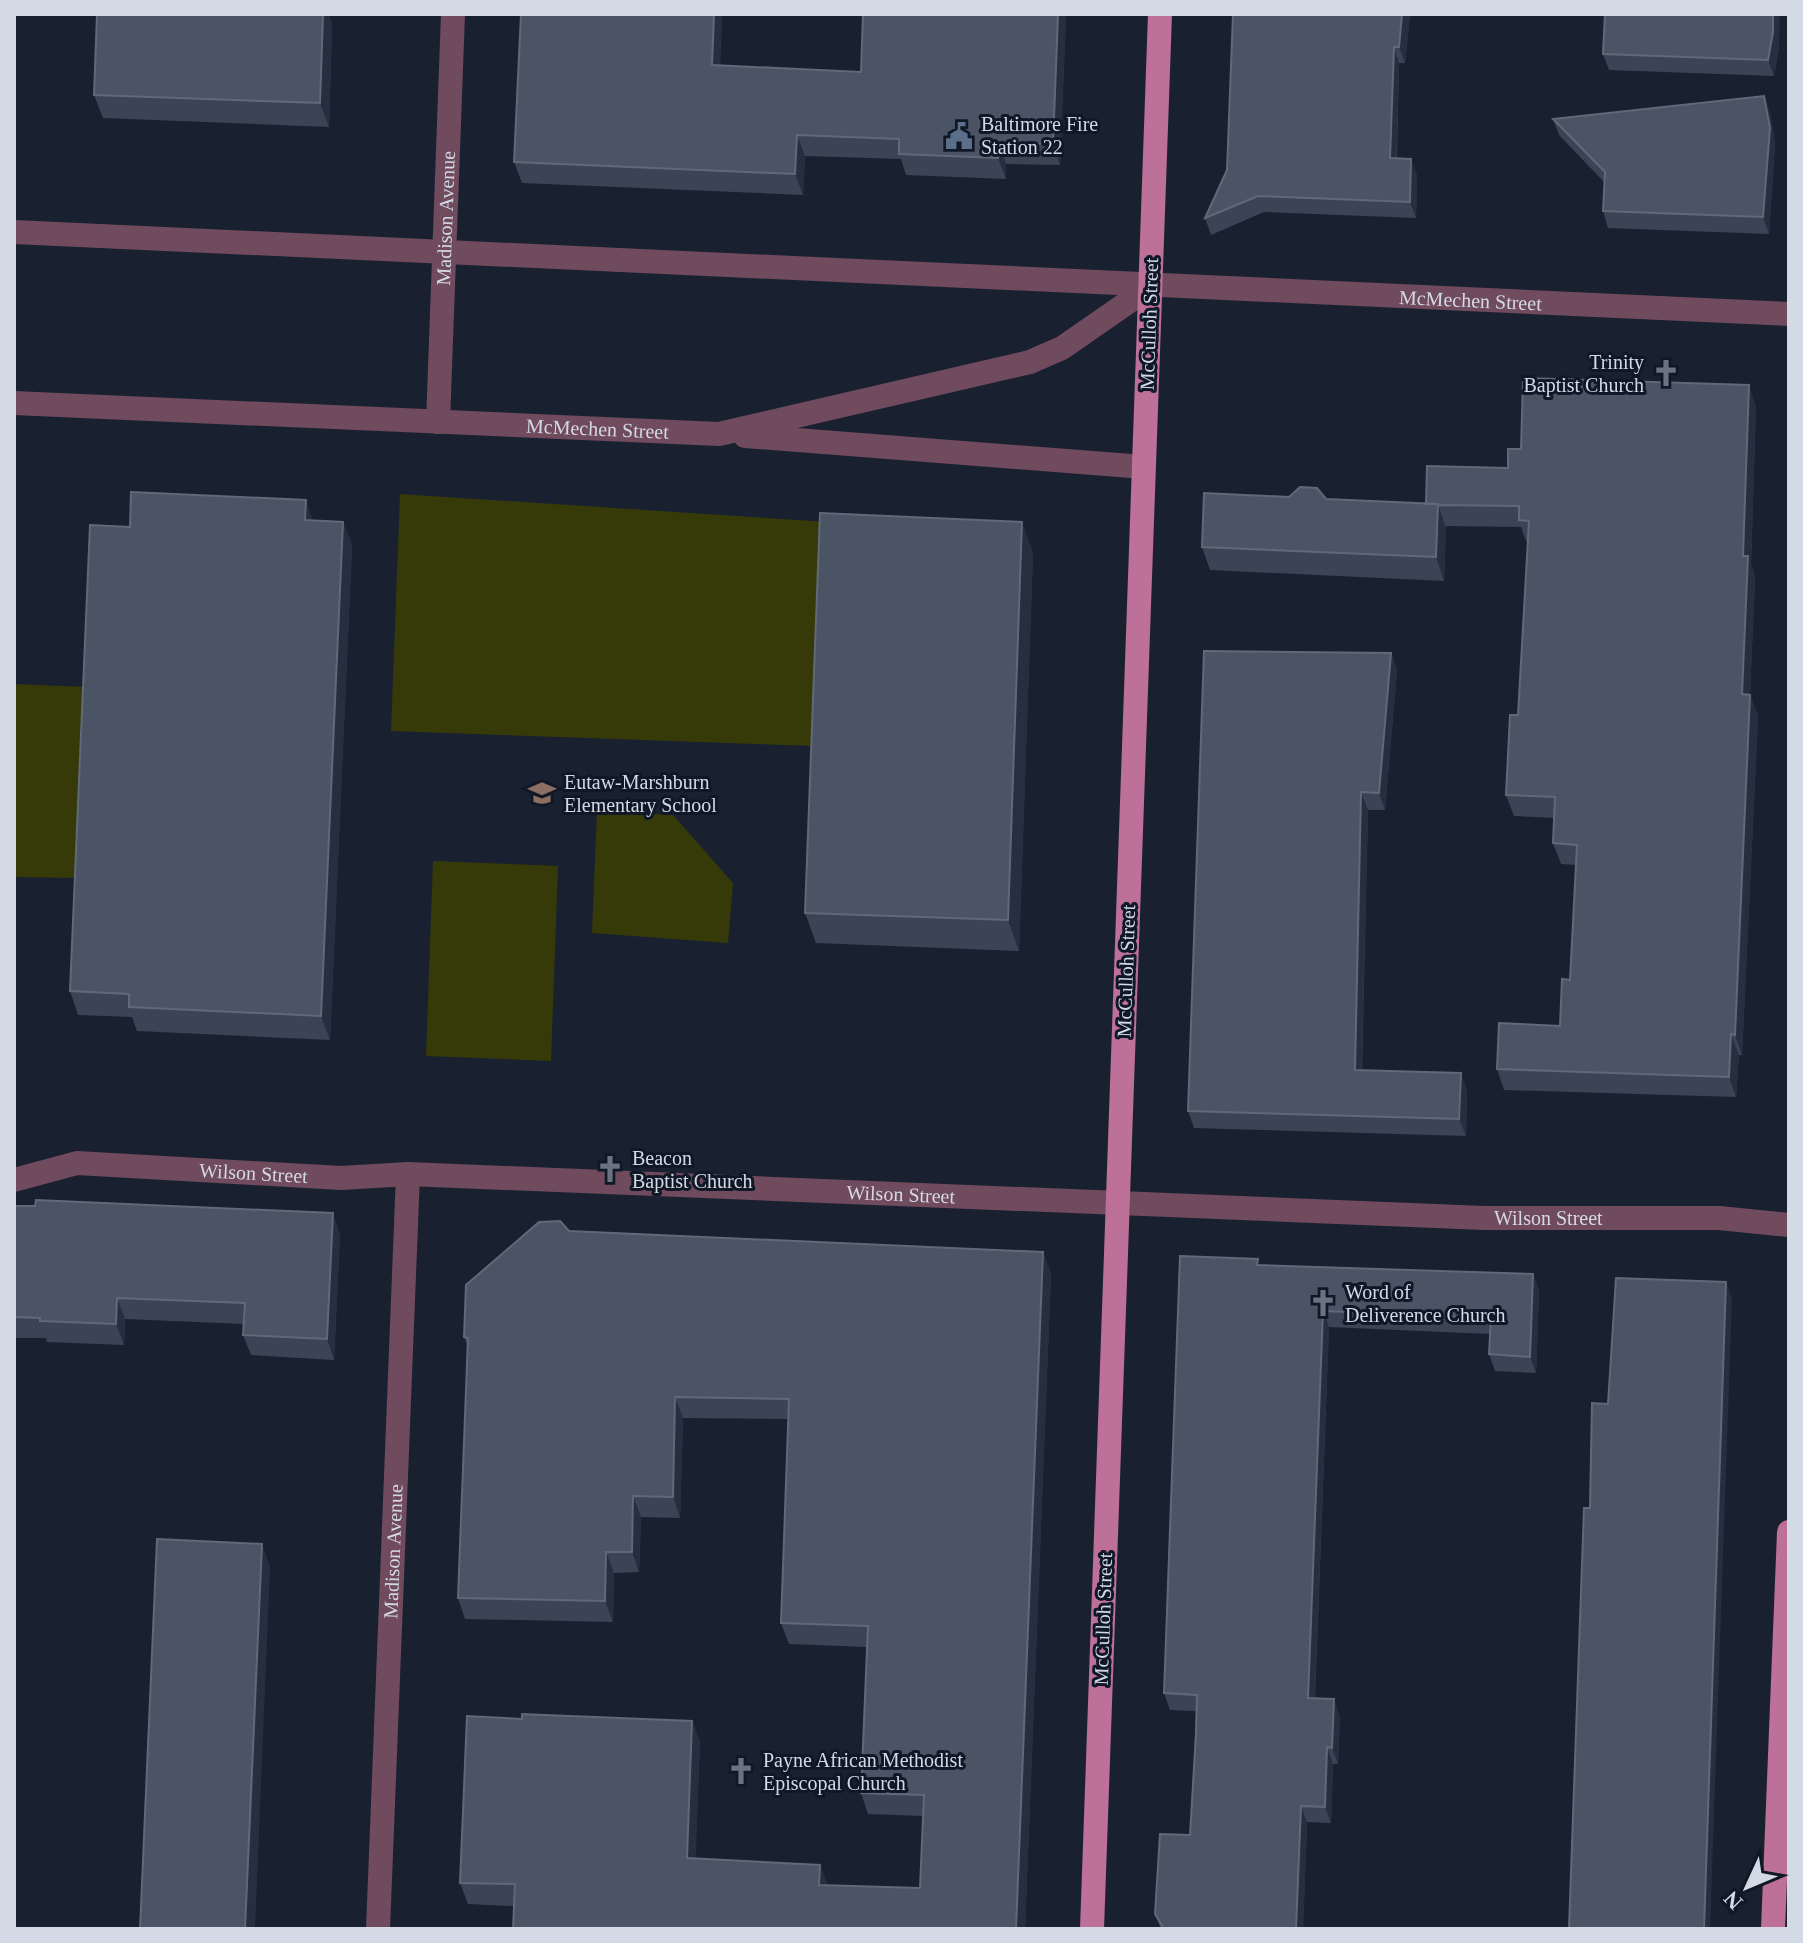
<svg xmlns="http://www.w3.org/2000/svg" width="1803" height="1943" viewBox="0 0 1803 1943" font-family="Georgia,serif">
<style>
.green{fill:#363a08}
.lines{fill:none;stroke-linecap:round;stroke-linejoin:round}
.minor{stroke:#704a5d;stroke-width:24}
.major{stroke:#bd7098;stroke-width:24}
.wall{fill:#3b4354}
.shaded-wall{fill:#262f3f}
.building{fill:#4b5464;stroke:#606978;stroke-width:2}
.labels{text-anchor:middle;stroke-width:6;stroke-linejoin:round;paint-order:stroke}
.poi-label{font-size:20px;fill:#d4dae5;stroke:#101827;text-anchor:start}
.street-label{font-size:20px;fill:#d4dae5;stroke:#101827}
</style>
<rect width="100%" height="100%" fill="#192131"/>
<path class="green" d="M400 494 828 522 815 746 391 731Z
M14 684 87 687 77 878 14 877Z
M597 811 673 815 733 883 728 943 592 933Z
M433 861 558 866 551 1061 426 1056Z"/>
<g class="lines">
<g class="minor">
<path id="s1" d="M14 232C606 256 1197 290 1789 314"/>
<path id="s2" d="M14 403 719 434 1030 362 1062 348 1150 287"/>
<path id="s3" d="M438 422 453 14"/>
<path d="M745 436 1144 467"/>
<path id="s4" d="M14 1180 77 1163 341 1178 408 1174 1484 1218H1719L1789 1225"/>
<path id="s5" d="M378 1929 408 1174"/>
</g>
<path class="major" d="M1092 1929 1160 14
M1773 1929 1789 1532"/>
</g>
<path class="wall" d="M722 14 720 66 861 72 863 14H1066L1060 165 1006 164V179L906 175 901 159 805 156 803 195 522 183 514 162Z
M1233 14H1410L1405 63H1399L1397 158 1417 175 1416 218 1264 212 1211 235 1205 218 1227 170Z
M332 23 329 127 103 118 94 95Z
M1779 48 1774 76 1609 70 1603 54Z
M1764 96 1770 113 1775 144 1769 234 1608 228 1603 211 1604 182 1559 135 1553 119Z
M1756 406 1751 564 1755 577 1750 695 1758 716 1742 1055H1739L1736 1097 1504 1090 1497 1069 1560 1026 1570 980 1576 865 1561 864 1553 843 1554 818 1514 816 1506 795 1518 715 1528 541H1526L1521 527 1446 526 1444 581 1210 570 1202 547 1326 499 1426 504 1508 468 1521 449Z
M313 521 343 522 352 545 330 1040 137 1031 132 1017 78 1015 70 991 130 527Z
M1033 552 1019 951 816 943 805 913Z
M1391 653 1397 670 1385 810H1368L1362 1070 1467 1090 1466 1136 1194 1128 1188 1111Z
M14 1206 340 1234 334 1360 251 1355 243 1335 244 1324 125 1319 124 1345 47 1342 46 1338H14Z
M569 1231 1043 1252 1051 1273 1025 1929 468 1904 460 1883 522 1719 692 1721 700 1742 695 1858 820 1865 827 1885 920 1888 923 1816 868 1814 861 1793 867 1647 789 1644 781 1623 788 1419 683 1418 680 1518 641 1517 639 1572 614 1573 613 1622 465 1619 458 1598 468 1347 464 1337Z
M1260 1265 1533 1274 1539 1290 1536 1373 1495 1371 1489 1354 1490 1334 1329 1327 1315 1699 1340 1716 1338 1764H1333L1331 1823 1307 1822 1303 1929H1161L1155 1914 1190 1835 1196 1711 1170 1710 1164 1693Z"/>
<path class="shaded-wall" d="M323 14H329L332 23 329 127 320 103Z
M714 14H722L719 86 712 65Z
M1058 14H1066L1060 165 1053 144Z
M1402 14H1410L1405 63 1399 47Z
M1773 14H1780L1779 48 1774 76 1768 60Z
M1394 47 1399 63 1396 174 1390 158Z
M1764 96 1770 113 1775 144 1769 234 1763 217Z
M797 135 805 156 803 195 795 174Z
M999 143 1006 164V179L998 158Z
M1411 159 1417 175 1416 218 1410 202Z
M1749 385 1756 406 1751 564 1755 577 1749 715 1742 694 1743 556Z
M306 500 314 524 305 520Z
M1438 504 1446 528 1444 581 1436 557Z
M343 522 352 545 330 1040 321 1016Z
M1022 522 1033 552 1019 951 1008 920Z
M1391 653 1397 670 1385 810 1379 793Z
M1750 695 1758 716 1742 1055 1735 1035Z
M1361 792 1368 810 1361 1087 1355 1070Z
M1731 1034 1739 1055 1736 1097 1729 1077Z
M1461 1073 1467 1090 1466 1136 1459 1119Z
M333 1213 340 1234 334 1360 327 1339Z
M1043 1252 1051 1273 1025 1929H1016Z
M1533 1274 1539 1290 1536 1373 1530 1357Z
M1726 1282 1732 1298 1710 1929H1704Z
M117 1298 125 1319 124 1345 116 1324Z
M1323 1311 1329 1327 1314 1715 1308 1698Z
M675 1397 683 1418 680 1518 673 1497Z
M633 1496 641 1517 639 1572 632 1552Z
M262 1544 270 1567 255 1929H245Z
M606 1552 614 1573 613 1622 605 1601Z
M1334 1699 1340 1716 1338 1764 1332 1748Z
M692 1721 700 1742 695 1879 687 1858Z
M1327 1747 1333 1764 1331 1823 1325 1807Z
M1301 1806 1307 1822 1303 1929H1296Z
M820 1865 828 1885H819Z"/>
<path class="building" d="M97 14H323L320 103 94 95Z
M521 14H714L712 65 861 72 863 14H1058L1053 144 999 143 998 158 899 154V139L797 135 795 174 514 162Z
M1233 14H1402L1399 47H1394L1390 158 1411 159 1410 202 1258 196 1205 218 1227 170Z
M1605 14H1773V32L1768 60 1603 54Z
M1764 96 1770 128 1763 217 1603 211 1605 172 1553 119Z
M1523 378 1749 385 1743 556H1748L1742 694 1750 695 1735 1035 1731 1034 1729 1077 1497 1069 1499 1023 1560 1026 1562 979 1570 980 1577 845 1553 843 1555 797 1506 795 1510 715H1518L1529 521 1519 520V506L1438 505V504H1426L1427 466 1508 468V449H1521Z
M1300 487 1317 488 1326 499 1438 504 1436 557 1202 547 1204 493 1289 497Z
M131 492 306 500 305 520 343 522 321 1016 129 1007V994L70 991 90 525 130 527Z
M820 513 1022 522 1008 920 805 913Z
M1204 651 1391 653 1379 793 1361 792 1355 1070 1461 1073 1459 1119 1188 1111Z
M36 1200 333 1213 327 1339 243 1335 245 1303 117 1298 116 1324 40 1321V1318L14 1317V1206H35Z
M560 1221 569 1231 1043 1252 1016 1929H513L515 1884 460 1883 467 1716 522 1719V1714L692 1721 687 1858 820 1865 819 1885 920 1888 924 1795 861 1793 868 1626 781 1623 789 1399 675 1397 673 1497 633 1496 632 1552H606L605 1601 458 1598 468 1338 464 1337 466 1285 539 1222Z
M1180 1256 1258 1259 1257 1265 1533 1274 1530 1357 1489 1354 1491 1318 1323 1311 1308 1698 1334 1699 1332 1748 1327 1747 1325 1807 1301 1806 1296 1929H1164L1155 1914 1160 1834 1190 1835 1196 1734 1197 1695 1164 1693Z
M1616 1278 1726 1282 1704 1929H1569L1584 1508H1590L1592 1403 1608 1404Z
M157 1539 262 1544 245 1929H140Z"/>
<defs>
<g id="civic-bare" transform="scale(2.16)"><path d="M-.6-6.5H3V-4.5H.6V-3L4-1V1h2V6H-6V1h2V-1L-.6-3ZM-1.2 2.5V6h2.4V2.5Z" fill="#5c6f8a" stroke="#101827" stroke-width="2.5" paint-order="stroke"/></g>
<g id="church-bare" transform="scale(2.16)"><path d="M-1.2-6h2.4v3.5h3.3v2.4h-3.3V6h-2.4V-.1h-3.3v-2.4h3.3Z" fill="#6b7280" stroke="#101827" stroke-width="2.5" paint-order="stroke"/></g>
<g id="school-bare" transform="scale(2.16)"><path d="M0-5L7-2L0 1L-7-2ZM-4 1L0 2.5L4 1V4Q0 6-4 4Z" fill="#8d6e63" stroke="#101827" stroke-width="2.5" paint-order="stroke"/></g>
</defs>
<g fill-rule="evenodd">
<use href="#civic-bare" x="959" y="136"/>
<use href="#church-bare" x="1666" y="373"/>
<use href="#school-bare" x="542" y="793"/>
<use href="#church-bare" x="610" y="1169"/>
<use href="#church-bare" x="1323" y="1303"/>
<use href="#church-bare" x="741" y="1771"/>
</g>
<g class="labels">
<g class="poi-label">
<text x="981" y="131">Baltimore Fire<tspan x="981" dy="23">Station 22</tspan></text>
<text x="1644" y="369" text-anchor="end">Trinity<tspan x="1644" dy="23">Baptist Church</tspan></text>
<text x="564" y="789">Eutaw-Marshburn<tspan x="564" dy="23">Elementary School</tspan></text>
<text x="632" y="1165">Beacon<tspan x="632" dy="23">Baptist Church</tspan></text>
<text x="1345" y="1299">Word of<tspan x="1345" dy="23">Deliverence Church</tspan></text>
<text x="763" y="1767">Payne African Methodist<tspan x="763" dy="23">Episcopal Church</tspan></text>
</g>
<g class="street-label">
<text dy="7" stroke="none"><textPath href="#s3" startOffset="204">Madison Avenue</textPath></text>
<text dy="7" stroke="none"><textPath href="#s1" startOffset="1458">McMechen Street</textPath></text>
<text transform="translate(1149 324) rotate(-88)" y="7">McCulloh Street</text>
<text dy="7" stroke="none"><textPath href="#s2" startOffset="584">McMechen Street</textPath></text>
<text transform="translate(1126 971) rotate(-88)" y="7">McCulloh Street</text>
<text dy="7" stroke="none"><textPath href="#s4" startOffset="242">Wilson Street</textPath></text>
<text dy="7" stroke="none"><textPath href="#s4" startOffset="890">Wilson Street</textPath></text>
<text dy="7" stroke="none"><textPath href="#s4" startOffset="1538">Wilson Street</textPath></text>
<text dy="7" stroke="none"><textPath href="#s5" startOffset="378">Madison Avenue</textPath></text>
<text transform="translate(1103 1619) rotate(-88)" y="7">McCulloh Street</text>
</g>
</g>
<rect width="1803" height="1943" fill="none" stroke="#d4dae5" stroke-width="32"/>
<g transform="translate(1747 1887) rotate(226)" stroke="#101827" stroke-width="6" paint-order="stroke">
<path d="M0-6L14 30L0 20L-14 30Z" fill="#d4dae5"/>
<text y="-12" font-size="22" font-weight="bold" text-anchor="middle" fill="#d4dae5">N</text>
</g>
</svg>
